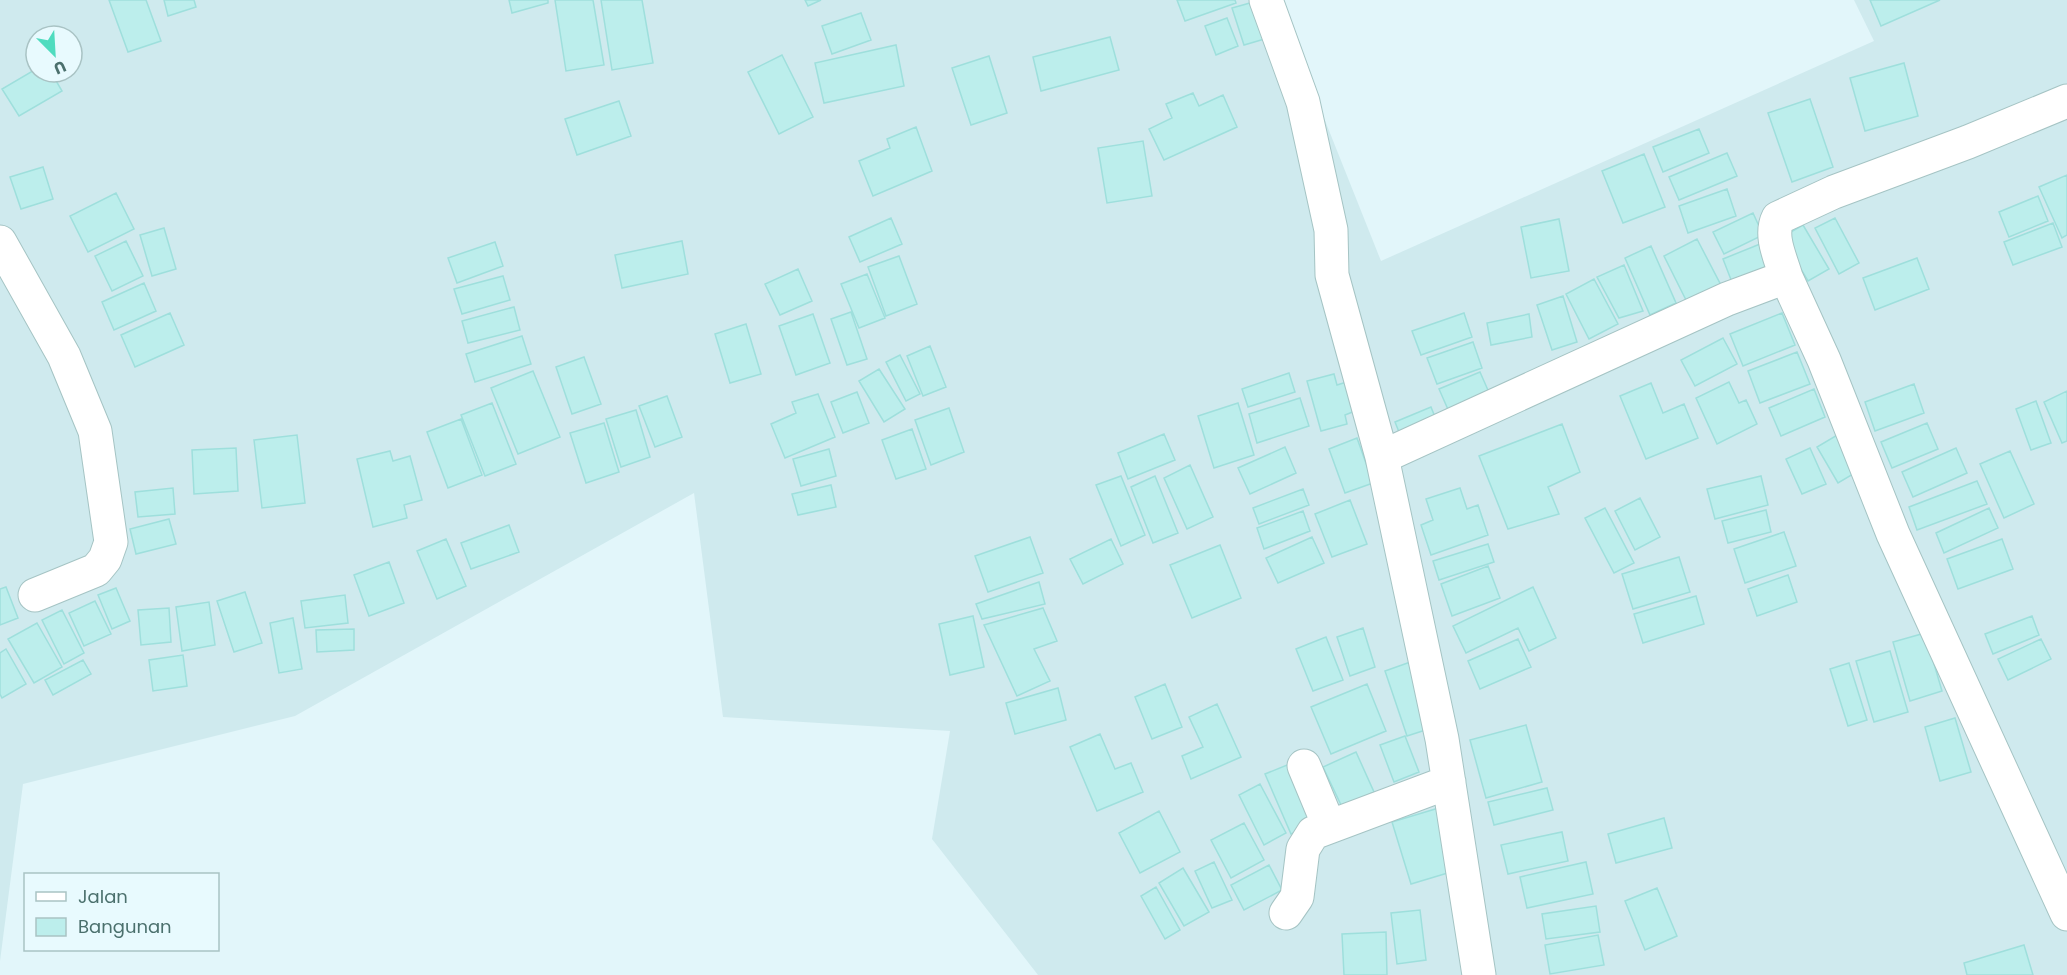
<svg xmlns="http://www.w3.org/2000/svg" width="2067" height="975" viewBox="0 0 2067 975" font-family="Poppins,sans-serif">
<style>
.residential{fill:#cfeaee;fill-rule:evenodd}
.building{fill:#bceeec;stroke:#9edfdc;stroke-width:1.5}
.lines{fill:none;stroke-linecap:round;stroke-linejoin:round}
.minor-casing{stroke:#a5c4c4;stroke-width:35}
.minor{stroke:#fff;stroke-width:33}
</style>
<rect width="100%" height="100%" fill="#e2f6fa"/>
<path class="residential" d="M0 0H1277L1381 261 1874 41 1854 0H2067V975H1038L932 839 950 731 723 717 694 493 295 716 23 784 0 961ZM36 36H72V72H36Z"/>
<path class="building" d="M109 0H146L161 41 128 52Z
M164 0H194L196 7 168 16Z
M509 0H548V3L512 13Z
M555 0H593L604 65 566 71Z
M601 0H642L653 63 612 70Z
M805 0H821L808 6Z
M1177 0H1235L1236 3 1185 21Z
M1870 0H1940L1881 26Z
M1257 1 1268 38 1244 45 1232 8Z
M861 13 871 40 832 54 822 26Z
M1227 18 1238 46 1216 55 1205 26Z
M1110 37 1119 70 1041 91 1033 57Z
M896 45 904 86 824 103 815 63Z
M782 55 813 117 779 134 748 72Z
M989 56 1007 113 971 125 952 68Z
M1904 63 1918 116 1865 131 1850 78Z
M36 69V72H51L62 91 19 116 2 89Z
M1193 93 1199 106 1223 95 1237 127 1164 160 1149 129 1172 118 1166 104Z
M1810 99 1833 167 1792 182 1768 113Z
M619 101 631 136 577 155 565 119Z
M916 127 932 171 873 196 859 161 890 148 887 139Z
M1699 129 1709 153 1663 172 1653 147Z
M1143 141 1152 196 1107 203 1098 148Z
M1727 153 1737 176 1679 200 1669 177Z
M1644 154 1665 207 1623 223 1602 171Z
M43 167 53 199 21 209 10 177Z
M2067 175V235L2062 238 2039 187Z
M1727 189 1736 216 1688 233 1679 206Z
M116 193 134 229 88 252 70 216Z
M2038 196 2048 221 2009 237 1999 212Z
M1753 213 1763 235 1724 254 1713 232Z
M891 218 902 244 860 262 849 237Z
M1835 218 1859 263 1839 274 1815 228Z
M1559 219 1569 271 1531 278 1521 227Z
M2053 223 2062 247 2013 265 2004 242Z
M1803 225 1829 269 1808 281 1782 237Z
M164 228 176 269 152 276 140 235Z
M1697 239 1724 291 1690 308 1664 256Z
M126 241 143 276 112 291 95 256Z
M682 241 688 274 622 288 615 255Z
M495 242 503 266 457 283 448 258Z
M1760 244 1772 276 1735 290 1723 259Z
M1651 246 1676 303 1650 315 1625 258Z
M899 256 917 304 886 316 868 267Z
M1917 258 1929 289 1875 310 1863 278Z
M1624 265 1643 311 1619 318 1597 277Z
M798 269 812 301 780 315 765 284Z
M867 274 885 318 859 328 841 284Z
M503 276 510 300 462 314 454 289Z
M1594 279 1618 324 1589 339 1566 294Z
M144 283 156 311 114 330 102 302Z
M1563 296 1577 342 1552 350 1537 305Z
M514 307 520 330 468 343 462 321Z
M851 312 867 359 847 365 831 319Z
M170 313 184 345 135 367 121 335Z
M1464 313 1472 337 1421 355 1412 331Z
M1782 313 1795 345 1743 366 1730 334Z
M813 314 830 363 796 375 779 326Z
M1529 314 1532 337 1491 345 1487 323Z
M746 324 761 374 730 383 715 334Z
M522 336 531 364 475 382 466 354Z
M1723 338 1737 364 1695 386 1681 360Z
M1473 342 1482 368 1437 384 1427 358Z
M930 346 946 387 923 396 907 356Z
M1797 352 1810 384 1760 403 1748 371Z
M900 355 920 394 906 401 886 362Z
M584 357 601 404 572 414 556 367Z
M879 369 905 409 884 422 859 381Z
M533 371 560 437 518 454 491 388Z
M1480 372 1491 397 1450 414 1439 389Z
M1289 373 1295 392 1248 407 1242 389Z
M1334 374 1337 385 1350 381 1360 409 1345 415 1347 424 1321 431 1307 381Z
M1729 382 1739 403 1746 400 1757 424 1717 444 1696 398Z
M1651 383 1663 413 1684 404 1698 438 1646 459 1620 396Z
M1914 384 1924 413 1875 431 1865 402Z
M1814 389 1825 417 1781 436 1769 408Z
M2067 391V441L2062 443 2044 402Z
M857 392 869 423 843 433 831 402Z
M818 394 835 437 785 458 771 424 796 413 792 402Z
M667 396 682 437 655 447 639 406Z
M1300 398 1309 426 1257 443 1249 414Z
M2036 401 2051 443 2031 450 2016 409Z
M492 403 516 464 485 476 461 415Z
M1238 403 1254 455 1214 468 1198 416Z
M1431 407 1439 427 1403 442 1395 422Z
M949 408 964 452 931 465 915 420Z
M636 410 650 457 621 467 606 419Z
M461 419 482 475 448 488 427 432Z
M604 423 619 472 586 483 570 433Z
M1927 423 1938 449 1892 468 1881 442Z
M1562 424 1580 472 1548 487 1559 514 1508 529 1479 456Z
M912 429 926 469 896 479 882 440Z
M1844 431 1865 467 1838 483 1817 447Z
M1164 434 1175 460 1128 479 1118 453Z
M297 435 305 503 262 508 254 440Z
M1357 438 1373 483 1345 493 1329 449Z
M1285 447 1296 473 1250 494 1238 468Z
M236 448 238 491 194 494 192 450Z
M1810 448 1826 484 1802 494 1786 459Z
M1956 448 1967 473 1913 497 1902 472Z
M829 449 836 476 801 486 793 459Z
M390 451 393 461 410 456 422 500 404 505 407 518 373 527 357 459Z
M2010 451 2034 504 2004 518 1980 464Z
M1190 465 1213 517 1187 529 1164 478Z
M1121 476 1145 535 1121 546 1096 485Z
M1155 476 1178 533 1153 543 1131 487Z
M1761 476 1768 505 1715 519 1707 489Z
M1977 481 1987 504 1917 530 1909 507Z
M831 485 836 507 798 515 792 494Z
M173 488 175 514 138 517 135 492Z
M1460 488 1467 509 1478 505 1488 535 1431 555 1421 525 1433 520 1426 499Z
M1303 489 1309 505 1259 524 1253 508Z
M1640 498 1660 537 1635 550 1615 511Z
M1350 500 1367 544 1332 557 1315 514Z
M1605 508 1634 563 1614 573 1585 518Z
M1989 508 1998 528 1944 553 1936 533Z
M1766 510 1771 532 1728 543 1722 521Z
M1303 511 1310 531 1264 549 1257 528Z
M169 519 176 544 136 554 130 529Z
M509 525 519 552 471 569 461 543Z
M1784 532 1796 566 1745 583 1734 549Z
M1030 537 1043 573 988 592 975 556Z
M1312 537 1324 563 1278 583 1266 558Z
M446 539 466 586 437 599 417 551Z
M1111 539 1123 564 1083 584 1070 559Z
M2002 539 2013 569 1958 589 1947 559Z
M1488 544 1494 562 1439 580 1433 561Z
M1220 545 1241 598 1192 618 1170 565Z
M1679 557 1690 592 1633 609 1622 574Z
M389 562 404 603 369 616 354 575Z
M1488 566 1500 598 1452 616 1441 584Z
M1788 575 1797 602 1757 616 1748 589Z
M1039 582 1045 604 982 619 976 604Z
M6 587 18 618 0 625V589Z
M1533 587 1556 638 1529 651 1518 628 1466 653 1453 626Z
M116 588 130 621 112 629 98 595Z
M245 592 262 643 234 652 217 601Z
M345 595 348 623 305 628 301 601Z
M1696 596 1704 624 1643 643 1634 614Z
M95 601 111 634 84 646 69 613Z
M209 602 215 645 182 651 176 607Z
M169 608 171 642 141 645 138 610Z
M1043 608 1057 641 1034 649 1050 681 1017 696 984 625Z
M62 610 84 653 64 664 42 620Z
M973 616 984 667 950 675 939 624Z
M2032 616 2039 635 1993 654 1985 634Z
M293 618 302 669 279 673 270 623Z
M37 623 62 667 34 683 8 639Z
M1363 628 1375 667 1350 676 1337 637Z
M354 629V650L317 652 316 630Z
M1925 633 1942 691 1910 701 1893 642Z
M1326 637 1343 680 1313 691 1296 649Z
M1518 639 1531 667 1480 689 1468 661Z
M2041 639 2051 659 2008 680 1998 659Z
M6 649 26 684 2 698 0 694V653Z
M1890 651 1908 712 1874 722 1856 661Z
M183 655 187 686 153 691 149 660Z
M83 660 91 674 53 695 45 680Z
M1416 660 1438 726 1407 736 1385 671Z
M1849 663 1867 720 1848 726 1830 669Z
M1165 684 1182 727 1152 739 1135 697Z
M1367 684 1386 731 1331 754 1311 707Z
M1058 688 1066 720 1015 734 1006 703Z
M1217 704 1241 757 1191 779 1182 756 1203 747 1189 717Z
M1955 718 1971 772 1940 781 1925 727Z
M1526 725 1542 782 1486 798 1470 740Z
M1100 734 1115 769 1131 763 1143 792 1097 811 1070 747Z
M1405 736 1419 772 1394 782 1380 745Z
M1356 752 1374 792 1342 807 1323 767Z
M1297 761 1323 821 1291 834 1265 774Z
M1260 784 1286 833 1264 845 1239 795Z
M1547 788 1553 810 1494 825 1488 802Z
M1442 807 1461 869 1411 884 1392 822Z
M1159 811 1180 852 1140 873 1119 833Z
M1664 818 1672 848 1616 863 1608 834Z
M1244 823 1264 860 1231 878 1211 840Z
M1562 832 1568 861 1508 874 1501 845Z
M1214 862 1232 900 1212 908 1195 871Z
M1586 862 1593 894 1527 908 1520 877Z
M1269 865 1282 890 1244 910 1231 885Z
M1183 868 1209 912 1184 926 1159 883Z
M1156 887 1180 930 1165 939 1141 896Z
M1657 888 1677 936 1645 950 1625 901Z
M1596 906 1600 932 1546 939 1542 914Z
M1420 910 1426 960 1397 964 1391 913Z
M1386 932 1387 975H1344L1342 934Z
M1598 935 1604 965 1550 974 1545 945Z
M2024 945 2033 975H1967L1964 963Z"/>
<g class="lines">
<g class="minor-casing">
<path id="minor" d="M1266 0 1303 102 1331 230 1332 275 1382 457 1442 739 1479 975
M0 242 64 356 95 431 111 542 105 559 96 570 35 595
M1786 277C1781 259 1769 236 1778 218L1834 192 1968 142 2067 101
M1382 457 1727 299 1786 277 1824 360 1893 534 2067 914
M1304 766 1329 826
M1286 913 1297 897 1303 849 1313 833 1449 782"/>
</g>
<use href="#minor" class="minor"/>
</g>
<rect x="24" y="873" width="195" height="78" fill="#e8fafe" stroke="#a9c3c4" stroke-width="1.5"/>
<rect x="36" y="892" width="30" height="9" fill="#ffffff" stroke="#a9c3c4" stroke-width="1.5"/>
<text x="78" y="903" font-size="18" fill="#4b706d">Jalan</text>
<rect x="36" y="918" width="30" height="18" fill="#bceeec" stroke="#a9c3c4" stroke-width="1.5"/>
<text x="78" y="933" font-size="18" fill="#4b706d">Bangunan</text>
<g transform="translate(54 54) rotate(156)"><circle r="28" fill="#e8fafe" stroke="#a9c3c4" stroke-width="1.5"/>
<path d="M0-4.5L10 22L0 15L-10 22Z" fill="#4fdcbf"/>
<text y="-9" font-size="16" font-weight="bold" text-anchor="middle" fill="#4b706d">U</text>
</g>
</svg>
